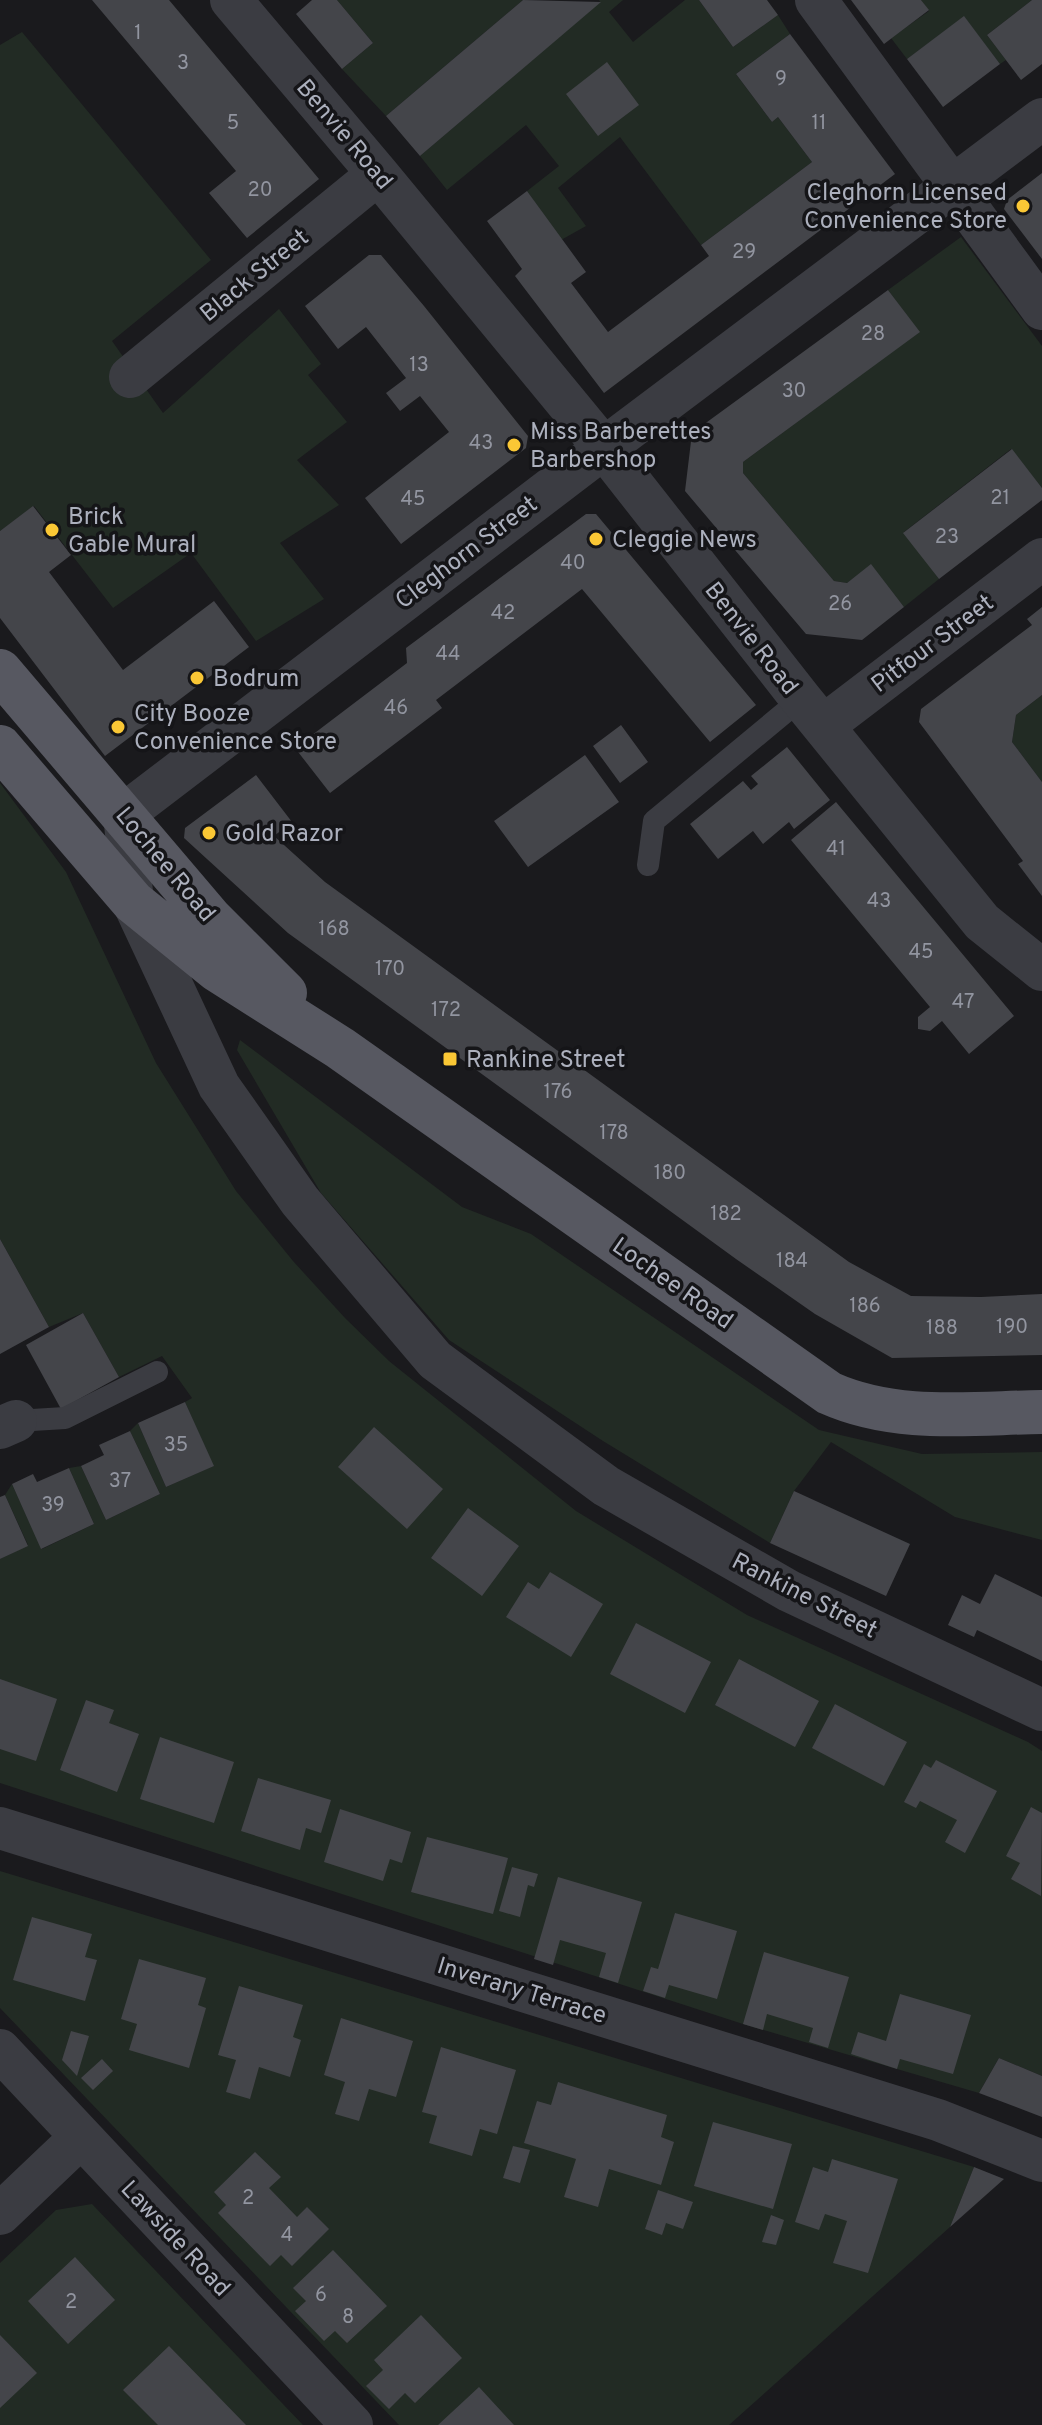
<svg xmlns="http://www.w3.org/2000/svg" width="1042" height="2425" viewBox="0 0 1042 2425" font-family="Overpass,sans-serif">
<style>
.green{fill:#222b24}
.building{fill:#44454a}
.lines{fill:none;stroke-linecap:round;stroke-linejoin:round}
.lane{stroke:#3b3c42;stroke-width:22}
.street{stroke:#3b3c42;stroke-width:42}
.primary{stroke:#575861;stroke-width:44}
.poi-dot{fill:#fac735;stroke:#151518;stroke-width:3}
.labels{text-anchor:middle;stroke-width:7;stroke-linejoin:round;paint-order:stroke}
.number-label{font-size:20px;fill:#9295a0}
.street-label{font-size:24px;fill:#acb0bd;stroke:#151518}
.poi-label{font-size:24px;fill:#acb0bd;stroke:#151518;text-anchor:start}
</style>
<rect width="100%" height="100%" fill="#1a1a1d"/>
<path class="green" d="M337 0H523L386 116 342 69 373 43Z
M599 0H623L609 12 633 42 685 0H699L733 47 778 15 790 34 736 74 772 122 778 117 812 162 701 245 620 137 558 188 586 226 561 240 527 191 559 166 526 125 447 190 420 156 600 2Z
M921 0H1032L987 35 1006 60 1000 64 964 17 907 59 891 38 929 11Z
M22 32 211 260 112 341 163 413 279 309 321 364 308 375 347 422 297 460 339 505 280 543 324 599 256 641 191 553 113 608 34 506 0 531V45Z
M961 237 1042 346V488L1011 449 904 532 939 579 904 607 871 565 847 583 834 581 743 473V462L919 332 888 290Z
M1042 695V782L1012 742 1016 715Z
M0 783 66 872 156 1063 236 1191 293 1261 345 1318 389 1361 576 1511 747 1615 1028 1742 1042 1751V2076L999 2058 979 2093 743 2024 0 1783V1559L28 1545 5 1495 12 1484 42 1549 94 1524 69 1468 81 1466 106 1520 160 1494 130 1431 138 1423 166 1487 213 1466 185 1402 192 1398 162 1356 119 1377 83 1313 49 1327 0 1239Z
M240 1040 462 1207 531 1234 819 1430 922 1454 1042 1452V1540L955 1517 831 1442 794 1491 770 1543 603 1441 449 1340 321 1193 237 1050Z
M0 1871 974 2167 950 2227 729 2425H399L0 2008Z
M92 2204 303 2425H0V2263L56 2210Z"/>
<path class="building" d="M92 0H169L319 179 247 238 209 193 236 171Z
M312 0H337L373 43 342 69 296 14Z
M523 0 601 2 420 156 386 116Z
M699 0H767L778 15 733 47Z
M851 0H921L929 10 884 44Z
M1032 0H1042V64L1021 80 987 35Z
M964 16 1000 64 943 107 907 59Z
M790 34 895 174 604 393 515 276 522 269 487 221 527 191 586 272 571 283 608 332 709 256 701 245 812 162 778 117 772 122 736 74Z
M607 62 639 105 598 136 566 94Z
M1042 173V259L1004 209 1007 200Z
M369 255H381L424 306 528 436 526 448 401 544 365 498 449 432 420 396 400 411 386 393 406 378 366 327 338 349 305 306Z
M888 290 920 332 743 462V473L834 581 847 583 871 564 904 607 862 640 806 634 685 491 692 433Z
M1012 449 1042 488V500L939 579 903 533Z
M33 506 71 555 49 572 123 670 214 601 249 647 105 756 0 618V531Z
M586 514H596L756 705 710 742 582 589 436 700 442 708 330 793 295 748 407 663 406 648Z
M1042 607V695L1016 715 1012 742 1042 782V896L1018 864 1023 861 919 722 921 709 1032 625 1027 619Z
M621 725 648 762 620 783 593 746Z
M787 747 830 800 794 829 789 822 763 844 753 831 718 859 690 824 743 781 751 790 758 784 751 776Z
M585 755 619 802 528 867 494 821Z
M256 775 292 822 274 836 325 882 849 1262 911 1296 981 1297 1042 1294V1355L892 1358 815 1314 736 1259 288 933 184 838 185 828Z
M836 802 1014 1016 969 1054 942 1021 930 1031 918 1029V1017L930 1007 791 840Z
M0 1239 49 1327 0 1354Z
M83 1313 119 1377 61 1409 26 1345Z
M185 1402 214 1466 166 1487 138 1423Z
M374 1427 443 1489 407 1529 338 1467Z
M130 1431 160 1494 106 1520 81 1466 104 1455 99 1445Z
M69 1468 94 1524 41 1549 12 1484 33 1474 37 1482Z
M794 1491 910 1544 886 1596 770 1543Z
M5 1495 28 1546 0 1559V1497Z
M468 1508 519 1546 482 1596 431 1558Z
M550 1572 603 1604 571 1657 506 1617 528 1582 539 1589Z
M995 1574 1042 1597V1661L977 1630 974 1637 948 1625 962 1595 980 1604Z
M636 1623 711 1662 685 1713 610 1674Z
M739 1659 819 1701 795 1747 715 1705Z
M0 1679 57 1699 36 1761 0 1749Z
M86 1700 114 1710 109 1723 139 1734 117 1792 60 1770Z
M835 1704 907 1742 884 1786 812 1748Z
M160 1737 234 1762 214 1823 140 1799Z
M936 1760 997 1791 965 1853 945 1842 957 1820 920 1801 916 1808 904 1802 924 1764 931 1768Z
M258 1778 331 1800 321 1833 306 1828 300 1850 241 1831Z
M1031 1807 1042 1813 1041 1896 1011 1879 1020 1863 1006 1856Z
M340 1809 411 1832 402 1863 390 1859 383 1881 324 1862Z
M427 1837 508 1858 493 1914 411 1892Z
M512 1867 538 1874 534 1887 528 1885 520 1917 499 1911Z
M558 1877 642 1902 618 1983 599 1977 606 1953 560 1940 553 1965 534 1959Z
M675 1913 737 1931 717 1999 669 1985 665 1998 643 1991 651 1967 658 1969Z
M32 1917 92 1934 85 1957 97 1960 85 2001 13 1980Z
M764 1952 849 1977 828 2048 809 2042 813 2028 767 2014 763 2030 743 2024Z
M139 1959 206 1978 198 2005 206 2008 189 2068 129 2050 137 2024 121 2019Z
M239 1986 303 2005 293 2037 301 2040 290 2077 259 2067 250 2099 226 2092 236 2060 218 2055Z
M900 1994 971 2015 953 2074 900 2059 897 2069 851 2054 858 2032 886 2041Z
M341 2018 413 2041 396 2097 369 2089 359 2121 335 2114 345 2082 324 2075Z
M71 2031 89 2036 77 2076 62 2060Z
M441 2047 516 2070 497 2134 480 2129 472 2156 429 2143 437 2116 422 2112Z
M999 2058 1042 2076V2117L979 2093Z
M102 2059 113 2071 93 2090 81 2078Z
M558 2082 667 2115 661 2137 674 2142 661 2185 609 2169 598 2207 564 2197 576 2159 524 2143 537 2101 551 2105Z
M713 2122 792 2144 773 2209 694 2186Z
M513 2146 530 2150 520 2183 503 2178Z
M255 2152 281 2177 269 2188 297 2217 307 2207 329 2229 292 2266 281 2255 270 2266 218 2213 226 2205 214 2192Z
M832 2159 898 2179 868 2273 833 2263 847 2221 825 2214 819 2230 795 2222 813 2167 828 2172Z
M974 2167 1004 2179 950 2227Z
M658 2190 693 2202 683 2229 666 2223 662 2235 645 2229Z
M771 2215 784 2220 776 2245 762 2242Z
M333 2250 387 2306 347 2343 335 2331 324 2341 295 2311 306 2301 293 2288Z
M75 2257 115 2300 68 2344 28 2301Z
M421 2315 462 2358 415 2403 405 2393 389 2409 366 2386 383 2370 374 2360Z
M0 2335 37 2373 0 2408Z
M169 2346 211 2389 246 2425H158L123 2390Z
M479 2387 514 2425H438Z"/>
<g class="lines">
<path class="lane" d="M648 865 654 821 801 699
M16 1421 65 1418 157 1372"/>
<path class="street" d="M231 0 378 174 604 448 801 699 982 922 1042 970
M816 0 1042 309
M1042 119 604 448 124 814 133 902 219 1086 300 1201 435 1360 606 1486 789 1591 1042 1710
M130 377 378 174
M823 726 1042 559
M0 1428 16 1421
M0 1828 938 2120 1042 2161
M0 2050 352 2425
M0 2214 81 2137"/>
<path class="primary" d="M0 671 210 918 285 993
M0 747 133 902 217 970 340 1048 829 1393C896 1423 970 1413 1042 1412"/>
</g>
<g class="poi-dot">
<circle cx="1023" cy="206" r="8"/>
<circle cx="514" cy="445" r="8"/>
<circle cx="52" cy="530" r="8"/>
<circle cx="596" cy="539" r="8"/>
<circle cx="197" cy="678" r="8"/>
<circle cx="118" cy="727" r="8"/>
<circle cx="209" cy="833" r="8"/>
<rect x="442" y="1051" width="16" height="16" rx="4"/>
</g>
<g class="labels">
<g class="number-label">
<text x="138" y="39">1</text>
<text x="183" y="69">3</text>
<text x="781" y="85">9</text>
<text x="233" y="129">5</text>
<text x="819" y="129">11</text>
<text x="260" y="196">20</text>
<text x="744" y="258">29</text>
<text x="873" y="340">28</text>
<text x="419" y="371">13</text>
<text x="794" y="397">30</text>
<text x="481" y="449">43</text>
<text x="1000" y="504">21</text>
<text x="413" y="505">45</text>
<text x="947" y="543">23</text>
<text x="573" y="569">40</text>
<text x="840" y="610">26</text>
<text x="503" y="619">42</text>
<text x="448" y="660">44</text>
<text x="396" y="714">46</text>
<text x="836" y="855">41</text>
<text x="879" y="907">43</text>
<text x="334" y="935">168</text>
<text x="921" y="958">45</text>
<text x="390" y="975">170</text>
<text x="963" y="1008">47</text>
<text x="446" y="1016">172</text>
<text x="558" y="1098">176</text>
<text x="614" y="1139">178</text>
<text x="670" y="1179">180</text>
<text x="726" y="1220">182</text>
<text x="792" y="1267">184</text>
<text x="865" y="1312">186</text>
<text x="1012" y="1333">190</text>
<text x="942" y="1334">188</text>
<text x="176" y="1451">35</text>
<text x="120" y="1487">37</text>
<text x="53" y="1511">39</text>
<text x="248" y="2204">2</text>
<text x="287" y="2241">4</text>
<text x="321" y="2301">6</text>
<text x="71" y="2308">2</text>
<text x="348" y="2323">8</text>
</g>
<g class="street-label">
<text transform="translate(345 134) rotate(50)" y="8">Benvie Road</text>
<text transform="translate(254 275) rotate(-39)" y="8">Black Street</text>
<text transform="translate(466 552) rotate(-37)" y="8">Cleghorn Street</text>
<text transform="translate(752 638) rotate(52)" y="8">Benvie Road</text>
<text transform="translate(932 643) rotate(-37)" y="8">Pitfour Street</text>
<text transform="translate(166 864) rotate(50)" y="8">Lochee Road</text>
<text transform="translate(673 1283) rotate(35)" y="8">Lochee Road</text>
<text transform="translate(805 1595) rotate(27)" y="8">Rankine Street</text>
<text transform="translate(522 1990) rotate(17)" y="8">Inverary Terrace</text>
<text transform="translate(176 2238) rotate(47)" y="8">Lawside Road</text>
</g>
<g class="poi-label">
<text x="1007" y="200" text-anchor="end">Cleghorn Licensed<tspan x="1007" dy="28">Convenience Store</tspan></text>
<text x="530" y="439">Miss Barberettes<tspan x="530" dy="28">Barbershop</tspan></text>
<text x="68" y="524">Brick<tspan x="68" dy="28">Gable Mural</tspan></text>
<text x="612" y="547">Cleggie News</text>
<text x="213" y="686">Bodrum</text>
<text x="134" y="721">City Booze<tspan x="134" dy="28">Convenience Store</tspan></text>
<text x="225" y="841">Gold Razor</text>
<text x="466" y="1067">Rankine Street</text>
</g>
</g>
</svg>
